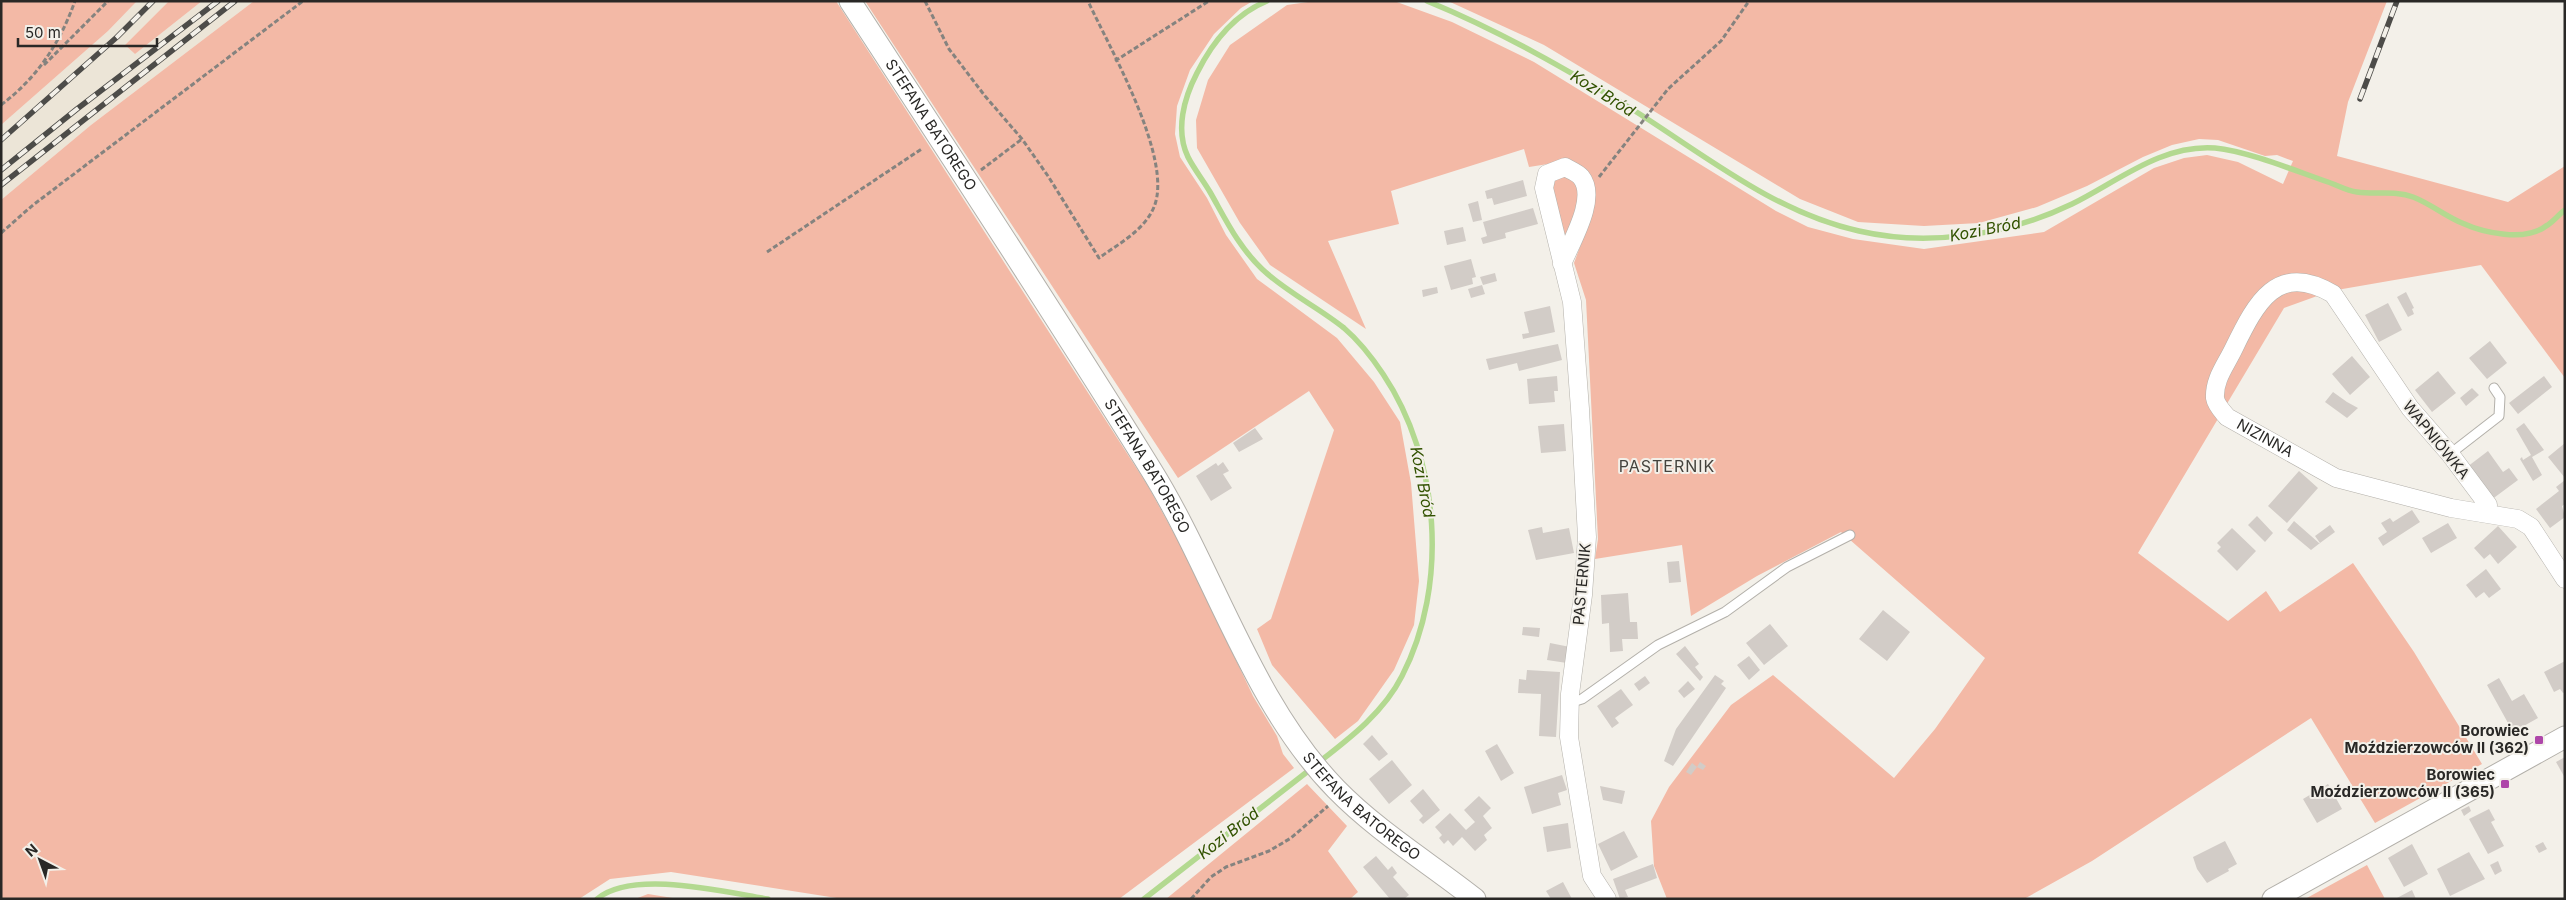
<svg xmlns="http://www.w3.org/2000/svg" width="2566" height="900" viewBox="0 0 2566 900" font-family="Inter,sans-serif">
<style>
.built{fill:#ece5d7}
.green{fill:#f3b9a6}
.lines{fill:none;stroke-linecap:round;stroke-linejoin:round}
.stream{stroke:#b3d990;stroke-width:5.5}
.building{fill:#d2ccc7}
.service-casing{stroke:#b3b0aa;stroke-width:11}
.minor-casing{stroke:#b3b0aa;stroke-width:19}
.tertiary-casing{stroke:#b3b0aa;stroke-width:23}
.path{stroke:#85837f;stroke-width:3;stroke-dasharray:5 2.5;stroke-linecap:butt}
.service{stroke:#fff;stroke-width:9}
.minor{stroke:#fff;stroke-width:18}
.tertiary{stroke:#fff;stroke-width:21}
.rail-casing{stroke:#4d4c49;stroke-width:5.5}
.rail{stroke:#f3f0e9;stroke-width:4;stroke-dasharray:11;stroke-linecap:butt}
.poi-dot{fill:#ae46a9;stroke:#f3f0e9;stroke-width:2}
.labels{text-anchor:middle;stroke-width:4;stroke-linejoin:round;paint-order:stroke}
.street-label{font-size:15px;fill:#292826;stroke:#f3f0e9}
.poi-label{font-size:15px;font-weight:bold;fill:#292826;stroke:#f3f0e9;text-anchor:end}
.water-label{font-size:16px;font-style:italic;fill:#325200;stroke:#f3f0e9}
.neighbourhood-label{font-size:16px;letter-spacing:1px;fill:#45433d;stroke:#f3f0e9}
</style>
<rect width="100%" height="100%" fill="#f3f0e9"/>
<path class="built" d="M137 1H169L125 45 135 54 202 1H254L91 125 1 200V125L108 31Z"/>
<path class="green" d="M1 1H137L108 31 1 125Z
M169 1H202L135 54 125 45Z
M254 1H836L1148 486 1188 559 1253 696 1277 736 1283 754 1294 768 1119 899H843L671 872 610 879 579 899H1V200L91 125Z
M865 1H1253L1241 8 1214 34 1190 70 1177 106 1175 134 1180 157 1207 198 1226 235 1257 279 1337 338 1374 382 1400 422 1411 483 1419 581 1414 625 1394 670 1358 721 1335 739 1272 665 1257 629 1271 619 1334 430 1309 391 1178 478Z
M1315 1H1394L1452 22 1534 62 1776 211 1808 227 1853 239 1924 249 2044 232 2154 168 2184 158 2207 155 2238 162 2283 184 2293 161 2277 155 2265 156 2218 140 2199 139 2172 145 2143 157 2087 186 2037 207 1979 223 1924 226 1858 222 1800 199 1544 45 1448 1H2387L2348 102 2337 156 2508 202 2565 166V378L2481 265 2331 291 2284 308 2138 553 2228 621 2266 591 2280 612 2353 563 2414 652 2482 764 2375 823 2311 718 2092 861 2024 899H1667L1654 866 1651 821 1669 787 1731 705 1773 675 1894 778 1935 729 1985 658 1841 532 1757 576 1691 616 1682 545 1595 559 1598 539 1586 300 1574 263 1593 212 1595 189 1585 170 1567 161 1529 167 1524 149 1391 191 1399 224 1328 241 1366 329 1270 265 1240 223 1197 148 1196 120 1208 80 1230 45 1287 5Z
M1561 175 1577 180 1582 198 1565 240 1552 188 1553 181Z
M1307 784 1347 826 1328 851 1358 892 1350 899H1166Z
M2367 865 2385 899H2305Z
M648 894 679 899H635Z"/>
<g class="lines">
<path class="stream" d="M1267 1C1235 14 1212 43 1197 73 1184 98 1175 130 1188 157 1194 169 1203 180 1210 192 1226 220 1238 246 1262 269 1286 292 1318 307 1344 328 1358 340 1373 359 1383 374 1440 459 1449 585 1402 676 1384 712 1350 738 1319 762
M1427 1C1500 31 1568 70 1635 111 1706 156 1776 213 1859 231 1928 247 2008 235 2072 204 2117 182 2161 144 2215 148 2247 151 2296 171 2328 182 2337 185 2347 191 2357 192 2376 195 2395 190 2413 197 2431 204 2445 216 2462 223 2484 233 2525 242 2546 226 2553 222 2558 215 2565 210
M597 899C632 869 725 892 768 899
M1144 899 1312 768"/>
</g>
<path class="building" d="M1523 180 1527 196 1494 205 1492 198 1487 199 1485 191Z
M1478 201 1482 220 1473 222 1468 204Z
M1533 208 1538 224 1505 233 1506 238 1483 244 1481 238 1487 236 1483 222Z
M1463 227 1466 241 1447 245 1444 231Z
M1471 259 1476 277 1472 278 1473 284 1451 290 1444 266Z
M1495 273 1497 281 1483 285 1480 277Z
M1482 285 1485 294 1471 298 1468 289Z
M1437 287 1438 293 1423 297 1422 290Z
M2406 292 2414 308 2412 309 2414 314 2408 317 2397 297Z
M2388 303 2402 330 2379 342 2365 315Z
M1550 306 1555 332 1523 339 1522 334 1529 333 1524 312Z
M2490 341 2507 363 2487 379 2469 358Z
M1558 344 1562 360 1519 371 1517 363 1489 370 1486 359Z
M2352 356 2370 377 2350 395 2332 374Z
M2438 371 2456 393 2432 412 2415 390Z
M1557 376 1558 391H1554L1555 402 1529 404 1527 379Z
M2544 376 2552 387 2518 414 2509 403Z
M2472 388 2479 395 2466 406 2460 398Z
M2333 392 2347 402 2358 408 2347 418 2325 402Z
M2524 423 2544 450 2532 457 2542 475 2533 481 2520 459 2522 457 2523 460 2531 455 2516 429Z
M1564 424 1566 451 1541 453 1538 426Z
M1255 428 1263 439 1239 452 1233 443Z
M2565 443V478L2548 457Z
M2488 451 2503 472 2509 468 2518 480 2491 500 2467 467Z
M1223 462 1229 471 1223 474 1232 488 1211 501 1196 476 1216 463 1218 466Z
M2299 471 2318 488 2287 523 2268 506Z
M2565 480V504L2562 506 2565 517 2550 528 2536 509 2559 491 2556 487Z
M2412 510 2420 522 2383 546 2378 538 2387 532 2381 523 2390 518 2393 522Z
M2257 516 2273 533 2265 542 2248 525Z
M2294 521 2319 543H2320L2311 550 2287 530Z
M2448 523 2457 538 2431 553 2422 538Z
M2330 525 2335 532 2320 543 2315 536Z
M2498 526 2517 547 2498 564 2490 554 2484 559 2474 548Z
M1542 527 1543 533 1569 528 1574 553 1536 560 1528 530Z
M2232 528 2256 551 2237 571 2217 551 2221 547 2217 543Z
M1679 561 1681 582 1669 583 1667 562Z
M2486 569 2501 589 2489 598 2484 592 2476 598 2466 585Z
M1628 593 1630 622H1637L1638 639H1622L1623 651 1610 652 1609 623 1602 624 1601 595Z
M1883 610 1910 632 1887 661 1859 639Z
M1770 624 1788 646 1764 665 1746 643Z
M1523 627 1540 628 1539 637 1522 635Z
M1550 643 1570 647 1567 663 1547 660Z
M1685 646 1699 664 1695 667 1703 677 1700 681 1676 654Z
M1749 656 1760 670 1749 680 1737 665Z
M2565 661V692L2563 693 2560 689 2554 692 2544 672Z
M1527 670 1560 672 1556 737 1539 736 1541 694 1518 693 1519 679 1526 680Z
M1715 675 1724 681 1721 684 1726 688 1673 766 1664 761 1676 729Z
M1645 676 1650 683 1639 691 1634 684Z
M2499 678 2512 701 2524 694 2538 718 2513 732 2487 685Z
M1688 681 1695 689 1684 698 1678 691Z
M1621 689 1633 705 1615 718 1619 723 1612 728 1597 706Z
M1372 735 1388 754 1379 761 1363 744Z
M1497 744 1514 773 1501 781 1485 751Z
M2565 757V778L2556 762Z
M1392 760 1412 785 1389 804 1369 779Z
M1700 762 1706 766 1703 770 1697 767Z
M1692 763 1697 767 1691 775 1686 772Z
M1562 775 1567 790 1558 793 1561 805 1532 814 1524 787Z
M2328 784 2342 809 2317 823 2303 799Z
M1600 786 1625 791 1622 804 1603 800Z
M1423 789 1440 810 1423 824 1419 820 1423 816 1410 801Z
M1479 796 1491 808 1483 816 1492 828 1484 835 1487 840 1475 851 1462 837 1453 846 1448 840 1444 844 1439 838 1442 835 1435 827 1450 813 1466 830 1475 822 1464 810Z
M2469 806 2471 811 2464 816 2461 810Z
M2489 809 2495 820 2491 822 2504 846 2488 854 2469 819Z
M1568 823 1571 848 1547 852 1543 827Z
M1624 831 1638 857 1611 871 1598 844Z
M2225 841 2237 864 2228 869 2229 871 2207 883 2197 869 2193 857Z
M2543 842 2547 849 2539 853 2535 846Z
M2412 844 2428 874 2404 887 2388 858Z
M2469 852 2485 879 2450 896 2437 869Z
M1376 856 1388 870 1392 866 1397 873 1393 877 1409 895 1404 899H1390L1363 867Z
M2498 861 2502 871 2495 875 2490 865Z
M1653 864 1657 878 1625 890 1628 897 1620 899 1613 879Z
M1563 882 1572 899H1551L1546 891Z
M2412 890 2416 899H2395Z"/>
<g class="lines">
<g class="service-casing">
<path id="service" d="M2450 454 2499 416 2500 397 2494 388
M1569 703 1582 699 1658 645 1725 612 1787 567 1850 535"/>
</g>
<g class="minor-casing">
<g id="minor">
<path d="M1562 264C1571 242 1598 198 1581 177 1578 173 1570 170 1565 167L1547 174 1544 188 1572 302 1580 409 1587 537 1583 595 1570 694 1569 737 1592 876 1607 899"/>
<path id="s1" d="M2487 513 2488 505 2450 454 2410 408 2333 294C2277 261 2256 303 2234 348 2226 365 2214 379 2215 398 2216 405 2223 412 2227 417L2336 478 2451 508 2518 519 2531 527 2565 579"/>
</g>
</g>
<g class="tertiary-casing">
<g id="tertiary">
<path id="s2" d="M850 1C951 156 1053 311 1150 468 1214 570 1251 702 1336 789 1377 831 1428 862 1475 899"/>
<path d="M2273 899 2565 737"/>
</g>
</g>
<path class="path" d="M925 1 949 49 985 96 1022 139 1048 176 1099 258C1118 244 1144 231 1154 207 1174 159 1109 47 1088 1
M1115 61 1209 1
M44 65 108 1
M1 105C37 78 60 43 75 1
M981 170 1022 139
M1599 177 1668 89 1721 41 1749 1
M1 233 33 205 303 1
M767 252 923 148
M1191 899 1211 877 1226 867 1269 851 1291 838 1328 806"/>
<use href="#service" class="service"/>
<use href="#minor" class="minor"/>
<use href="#tertiary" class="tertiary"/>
<g class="rail-casing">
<path id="rail" d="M2360 99 2397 1
M1 140 117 37 153 1
M1 170 77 109 218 1
M1 185 235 1"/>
</g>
<use href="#rail" class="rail"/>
</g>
<g class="poi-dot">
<rect x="2534" y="735" width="10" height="10" rx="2.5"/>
<rect x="2500" y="779" width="10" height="10" rx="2.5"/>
</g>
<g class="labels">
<g class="street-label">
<text dy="5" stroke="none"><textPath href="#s2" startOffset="148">STEFANA BATOREGO</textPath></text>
<text dy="5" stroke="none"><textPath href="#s1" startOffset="525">NIZINNA</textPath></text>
<text transform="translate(2436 440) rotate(51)" y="5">WAPNIÓWKA</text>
<text dy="5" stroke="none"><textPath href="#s2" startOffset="552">STEFANA BATOREGO</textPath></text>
<text transform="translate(1582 584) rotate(-85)" y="5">PASTERNIK</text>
<text dy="5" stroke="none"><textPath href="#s2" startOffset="958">STEFANA BATOREGO</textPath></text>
</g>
<g class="poi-label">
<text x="2529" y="736">Borowiec<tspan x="2529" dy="17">Moździerzowców II (362)</tspan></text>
<text x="2495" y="780">Borowiec<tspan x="2495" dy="17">Moździerzowców II (365)</tspan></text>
</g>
<g class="water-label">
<text transform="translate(1603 93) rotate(32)" y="6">Kozi Bród</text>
<text transform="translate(1985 229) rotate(-11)" y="6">Kozi Bród</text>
<text transform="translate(1423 482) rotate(79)" y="6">Kozi Bród</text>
<text transform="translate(1228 833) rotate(-38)" y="6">Kozi Bród</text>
</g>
<g class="neighbourhood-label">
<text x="1667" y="472">PASTERNIK</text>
</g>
</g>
<rect width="2566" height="900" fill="none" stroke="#292826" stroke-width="5"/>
<g transform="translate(40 860) rotate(319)" stroke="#f3f0e9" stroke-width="4" paint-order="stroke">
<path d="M0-4L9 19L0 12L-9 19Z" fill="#292826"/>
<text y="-8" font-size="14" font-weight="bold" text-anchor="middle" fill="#292826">N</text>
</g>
<path d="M18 38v8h139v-8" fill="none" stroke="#292826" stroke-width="2.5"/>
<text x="25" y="38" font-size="15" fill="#292826" stroke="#f3f0e9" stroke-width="4" paint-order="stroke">50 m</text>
</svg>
